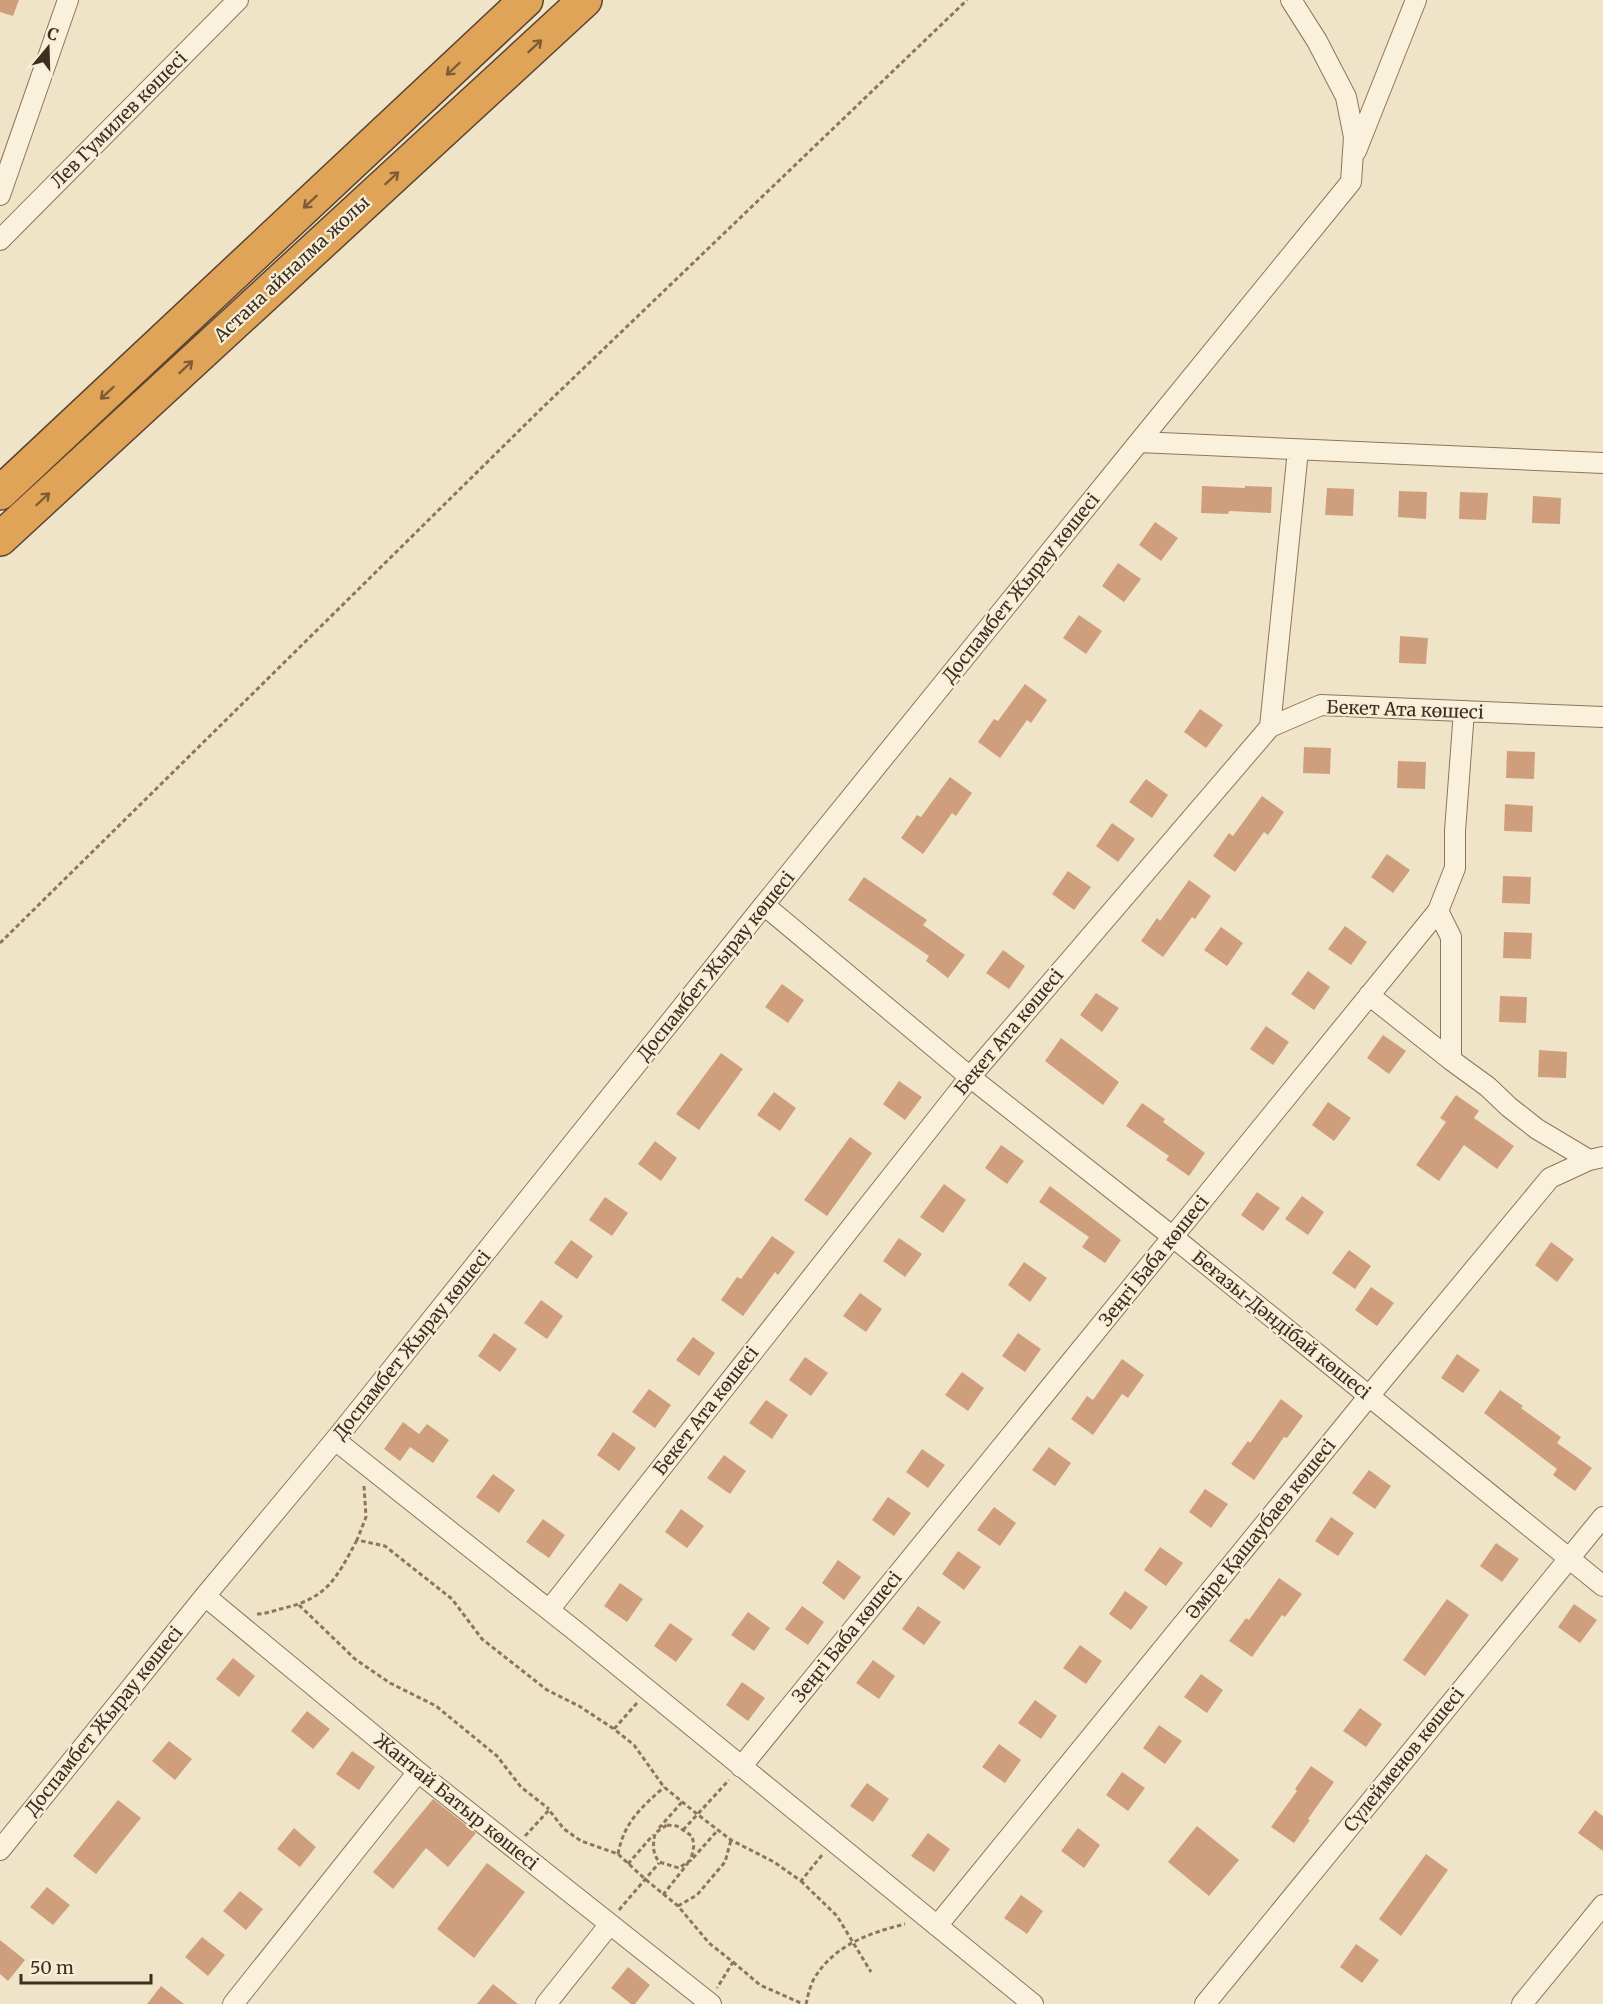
<svg xmlns="http://www.w3.org/2000/svg" width="1603" height="2004" viewBox="0 0 1603 2004" font-family="Merriweather,serif">
<style>
.building{fill:#cf9f7d}
.lines{fill:none;stroke-linecap:round;stroke-linejoin:round}
.street-casing{stroke:#8d765c;stroke-width:22}
.highway-casing{stroke:#5b4430;stroke-width:36}
.path{stroke:#8d765c;stroke-width:3;stroke-dasharray:4.5 3;stroke-linecap:butt}
.street{stroke:#faf1dc;stroke-width:20}
.highway{stroke:#e0a458;stroke-width:33}
.oneway{stroke:#7e5d36}
.labels{text-anchor:middle;stroke-width:4.5;stroke-linejoin:round;paint-order:stroke}
.street-label{font-size:18px;fill:#3d2e20;stroke:#f7eed8}
</style>
<rect width="100%" height="100%" fill="#f0e4c8"/>
<path class="building" d="M0 0H19L13 16 0 12Z
M1202 486 1245 488V486L1272 487 1271 513 1229 511 1228 514 1201 513Z
M1327 488 1354 489 1353 516 1325 515Z
M1399 491 1427 492 1426 519 1398 517Z
M1460 492 1488 493 1486 520 1459 519Z
M1533 496 1561 498 1560 524 1532 523Z
M1155 522 1178 538 1161 561 1139 545Z
M1118 563 1141 579 1124 602 1102 586Z
M1079 615 1102 631 1086 654 1063 638Z
M1400 636 1428 638 1426 664 1399 663Z
M1025 684 1047 700 1031 723 1027 720 1000 758 978 742 994 719 998 721Z
M1200 709 1223 725 1206 748 1184 732Z
M1304 747 1331 748 1330 774 1303 773Z
M1507 751 1535 752 1534 779 1506 778Z
M1398 761 1426 762 1425 789 1397 788Z
M950 777 972 793 956 816 952 813 923 854 901 838 917 815 921 817Z
M1146 779 1168 795 1152 818 1129 802Z
M1262 796 1284 812 1268 835 1264 832 1235 872 1213 856 1229 833 1233 836Z
M1505 804 1533 806 1532 832 1504 831Z
M1112 823 1135 839 1118 862 1096 846Z
M1387 854 1410 870 1393 893 1371 877Z
M1068 871 1091 887 1074 910 1052 894Z
M1503 876 1531 877 1530 904 1502 903Z
M864 877 927 920 923 925 965 955 948 978 926 961 929 956 848 900Z
M1189 880 1211 896 1195 919 1192 917 1163 957 1141 941 1157 918 1160 921Z
M1345 926 1367 942 1351 965 1328 949Z
M1221 927 1243 943 1227 966 1204 950Z
M1504 932 1532 933 1531 959 1503 958Z
M1003 950 1025 966 1009 989 986 973Z
M1308 971 1330 987 1314 1010 1291 994Z
M782 984 804 1000 788 1023 765 1007Z
M1096 993 1119 1008 1102 1032 1080 1015Z
M1500 996 1527 997 1526 1023 1499 1022Z
M1266 1026 1289 1042 1273 1065 1250 1049Z
M1383 1035 1406 1051 1389 1074 1367 1058Z
M1061 1038 1119 1082 1103 1105 1045 1061Z
M1539 1050 1567 1052 1566 1078 1538 1077Z
M721 1053 743 1069 699 1130 676 1114Z
M899 1081 922 1097 905 1120 883 1104Z
M774 1092 796 1108 780 1131 757 1115Z
M1456 1095 1479 1111 1474 1118 1514 1146 1497 1169 1464 1145 1439 1181 1416 1165 1446 1122 1440 1118Z
M1328 1102 1351 1118 1334 1141 1312 1125Z
M1142 1103 1165 1119 1163 1122 1205 1153 1189 1176 1166 1160 1169 1156 1126 1126Z
M850 1137 872 1153 827 1216 804 1200Z
M655 1141 677 1158 661 1181 638 1164Z
M1001 1145 1024 1161 1007 1184 985 1168Z
M944 1184 966 1200 943 1233 920 1217Z
M1050 1186 1121 1240 1105 1263 1082 1247 1089 1237 1039 1202Z
M1257 1192 1280 1208 1263 1231 1241 1215Z
M1302 1196 1324 1212 1308 1235 1285 1219Z
M605 1197 628 1213 612 1236 589 1220Z
M772 1236 795 1252 778 1275 775 1272 743 1316 721 1300 737 1277 741 1279Z
M899 1238 922 1254 905 1277 883 1261Z
M571 1240 593 1256 577 1279 554 1263Z
M1551 1242 1574 1259 1557 1282 1535 1265Z
M1349 1250 1371 1266 1355 1289 1332 1273Z
M1024 1262 1047 1278 1030 1302 1008 1285Z
M1371 1287 1394 1303 1377 1326 1355 1310Z
M860 1293 882 1309 866 1332 843 1316Z
M541 1300 563 1316 547 1339 524 1323Z
M494 1333 517 1349 500 1372 478 1356Z
M1018 1333 1041 1349 1025 1372 1002 1356Z
M693 1337 715 1353 699 1376 676 1360Z
M1457 1354 1480 1370 1463 1393 1441 1378Z
M805 1357 828 1373 811 1396 789 1380Z
M1122 1359 1144 1375 1128 1398 1122 1394 1093 1435 1071 1419 1087 1396 1093 1400Z
M962 1372 984 1388 968 1411 945 1395Z
M649 1389 671 1405 655 1428 632 1412Z
M1500 1390 1523 1406 1521 1408 1561 1437 1557 1443 1592 1468 1575 1491 1553 1475 1557 1469 1484 1413Z
M1281 1399 1303 1416 1287 1438 1284 1437 1254 1480 1231 1464 1248 1441 1250 1443Z
M766 1400 788 1415 772 1439 749 1423Z
M403 1422 419 1434 427 1424 449 1440 433 1463 410 1447 400 1461 384 1449Z
M613 1432 636 1448 619 1471 597 1455Z
M1049 1447 1071 1463 1055 1486 1032 1470Z
M922 1449 945 1465 928 1488 906 1472Z
M724 1455 746 1471 730 1494 707 1478Z
M1369 1470 1391 1486 1375 1509 1352 1493Z
M493 1474 515 1490 499 1513 476 1497Z
M1205 1489 1228 1504 1211 1528 1189 1512Z
M888 1497 911 1513 894 1536 872 1520Z
M994 1507 1016 1523 1000 1546 977 1530Z
M681 1509 704 1526 687 1548 665 1532Z
M1331 1517 1354 1533 1338 1556 1315 1541Z
M543 1519 565 1535 549 1558 526 1542Z
M1496 1543 1519 1559 1502 1582 1480 1566Z
M1160 1547 1183 1563 1166 1586 1144 1570Z
M958 1551 981 1567 964 1590 942 1574Z
M838 1560 861 1577 844 1600 822 1583Z
M1279 1578 1302 1594 1285 1617 1282 1615 1252 1657 1229 1641 1246 1618 1249 1620Z
M620 1583 643 1599 627 1622 604 1606Z
M1125 1591 1148 1607 1131 1630 1109 1614Z
M1447 1599 1469 1615 1425 1676 1403 1660Z
M1574 1604 1597 1620 1580 1643 1558 1627Z
M802 1606 824 1622 808 1645 785 1629Z
M918 1606 941 1622 924 1645 902 1629Z
M748 1612 770 1628 754 1651 731 1635Z
M670 1623 693 1639 676 1662 654 1646Z
M1080 1645 1102 1661 1086 1684 1063 1668Z
M233 1658 255 1676 239 1697 216 1679Z
M873 1660 895 1676 879 1699 856 1683Z
M1201 1674 1223 1690 1207 1713 1184 1697Z
M742 1682 765 1698 748 1721 726 1705Z
M1035 1700 1057 1716 1041 1739 1018 1723Z
M1360 1708 1382 1724 1366 1747 1343 1731Z
M307 1711 330 1729 313 1749 291 1731Z
M1159 1725 1182 1741 1165 1764 1143 1748Z
M169 1741 192 1759 175 1780 152 1761Z
M999 1744 1021 1760 1005 1783 982 1767Z
M352 1751 375 1767 359 1790 336 1774Z
M1311 1766 1334 1782 1308 1819 1310 1820 1294 1843 1271 1827 1297 1791 1295 1789Z
M1122 1772 1145 1788 1128 1811 1106 1795Z
M867 1783 889 1799 873 1822 850 1806Z
M433 1799 476 1833 448 1867 426 1848 393 1889 373 1872Z
M118 1800 141 1818 96 1874 73 1856Z
M1595 1810 1603 1816V1851L1578 1833Z
M1197 1826 1239 1860 1209 1896 1168 1862Z
M294 1828 316 1847 300 1867 277 1849Z
M1078 1828 1100 1845 1084 1868 1061 1851Z
M928 1833 950 1849 934 1872 911 1856Z
M1426 1854 1448 1870 1401 1936 1379 1919Z
M487 1863 525 1892 474 1958 437 1929Z
M47 1887 70 1905 53 1925 30 1907Z
M240 1891 263 1909 246 1930 223 1911Z
M1021 1895 1043 1911 1027 1934 1004 1918Z
M202 1937 225 1955 208 1976 185 1957Z
M0 1940 25 1960 8 1981 0 1974Z
M1356 1944 1379 1960 1362 1983 1340 1967Z
M628 1967 650 1985 635 2004H631L611 1988Z
M493 1984 518 2004H477Z
M161 1986 184 2004H147Z"/>
<g class="lines">
<g class="street-casing">
<path id="street" d="M1356 151 1416 0
M0 195 68 0
M0 240 238 0
M1139 442 1351 182 1354 137 1346 97 1317 41 1291 0
M1270 727 1298 450
M764 905 970 1077 1173 1237 1603 1586
M1438 911 1451 937V1060L1488 1087 1509 1107 1537 1129 1589 1160
M1369 995 1451 1060
M335 1440 578 1633 1033 2004
M205 1596 418 1772 711 2004
M549 1610 970 1077 1270 727 1321 705 1603 717
M741 1767 1438 911 1455 868V831L1464 711
M0 1850 205 1596 335 1440 764 905 1139 442 1603 463
M937 1926 1369 1396 1550 1178 1589 1160 1603 1157
M233 2004 418 1772
M546 2004 610 1924
M1205 2004 1603 1517
M1522 2004 1603 1905"/>
</g>
<g class="highway-casing">
<path id="highway" d="M0 493 526 0
M0 539 585 0"/>
</g>
<path class="path" d="M0 943 539 411 967 0
M364 1486 366 1517 357 1540 385 1546 452 1599 482 1639 547 1690 579 1706 614 1729
M299 1605 355 1659 390 1683 436 1706 497 1756 521 1787 549 1809
M257 1614C265 1614 273 1611 280 1609 327 1599 336 1579 357 1540
M637 1703 614 1729 634 1745 664 1787 697 1814 731 1840 774 1862 801 1881 822 1855
M667 1825 677 1826 692 1836 694 1845 691 1860 679 1868 659 1862C652 1852 653 1845 655 1833Z
M659 1828 682 1802
M683 1830 729 1780
M525 1836 549 1810 564 1829 581 1841 618 1854 645 1879 678 1906 709 1943 733 1962 717 1988
M618 1854C624 1822 641 1808 664 1787
M693 1858 717 1831
M628 1864 653 1835
M801 1881 837 1916 871 1972
M663 1895 688 1863
M678 1906 697 1895 725 1862 731 1840
M619 1910 659 1863
M733 1962 760 1985 803 2004
M806 2004C808 1996 810 1985 815 1977 835 1945 869 1933 905 1924"/>
<use href="#street" class="street"/>
<use href="#highway" class="highway"/>
</g>
<defs><path id="oneway-shaft" d="M-6 0H5M1.5-3L5.5 0L1.5 3" fill="none" stroke-width="1.6" stroke-linecap="round" stroke-linejoin="round" transform="scale(1.5)"/></defs>
<g class="oneway">
<use href="#oneway-shaft" transform="translate(535 46) rotate(-43)"/>
<use href="#oneway-shaft" transform="translate(453 69) rotate(137)"/>
<use href="#oneway-shaft" transform="translate(392 178) rotate(-43)"/>
<use href="#oneway-shaft" transform="translate(310 202) rotate(137)"/>
<use href="#oneway-shaft" transform="translate(186 367) rotate(-43)"/>
<use href="#oneway-shaft" transform="translate(107 393) rotate(137)"/>
<use href="#oneway-shaft" transform="translate(43 499) rotate(-43)"/>
</g>
<g class="labels">
<g class="street-label">
<text transform="translate(119 120) rotate(-45)" y="6">Лев Гумилев көшесі</text>
<text transform="translate(292 269) rotate(-43)" y="6">Астана айналма жолы</text>
<text transform="translate(1021 588) rotate(-51)" y="6">Доспамбет Жырау көшесі</text>
<text transform="translate(1405 710) rotate(2)" y="6">Бекет Ата көшесі</text>
<text transform="translate(716 966) rotate(-51)" y="6">Доспамбет Жырау көшесі</text>
<text transform="translate(1009 1032) rotate(-50)" y="6">Бекет Ата көшесі</text>
<text transform="translate(1154 1261) rotate(-51)" y="6">Зеңгі Баба көшесі</text>
<text transform="translate(1281 1325) rotate(39)" y="6">Беғазы-Дәндібай көшесі</text>
<text transform="translate(412 1345) rotate(-51)" y="6">Доспамбет Жырау көшесі</text>
<text transform="translate(706 1411) rotate(-52)" y="6">Бекет Ата көшесі</text>
<text transform="translate(1261 1529) rotate(-51)" y="6">Әміре Қашаубаев көшесі</text>
<text transform="translate(847 1637) rotate(-51)" y="6">Зеңгі Баба көшесі</text>
<text transform="translate(104 1721) rotate(-51)" y="6">Доспамбет Жырау көшесі</text>
<text transform="translate(1404 1760) rotate(-51)" y="6">Сүлейменов көшесі</text>
<text transform="translate(456 1802) rotate(39)" y="6">Жантай Батыр көшесі</text>
</g>
</g>
<g transform="translate(48 48) rotate(19)" stroke="#f7eed8" stroke-width="4.5" paint-order="stroke">
<path d="M0-4.5L10 22L0 15L-10 22Z" fill="#3d2e20"/>
<text y="-9" font-size="16" font-weight="bold" text-anchor="middle" fill="#3d2e20">С</text>
</g>
<path d="M21 1974v9h130v-9" fill="none" stroke="#3d2e20" stroke-width="3"/>
<text x="30" y="1974" font-size="18" fill="#3d2e20" stroke="#f7eed8" stroke-width="4.5" paint-order="stroke">50 m</text>
</svg>
